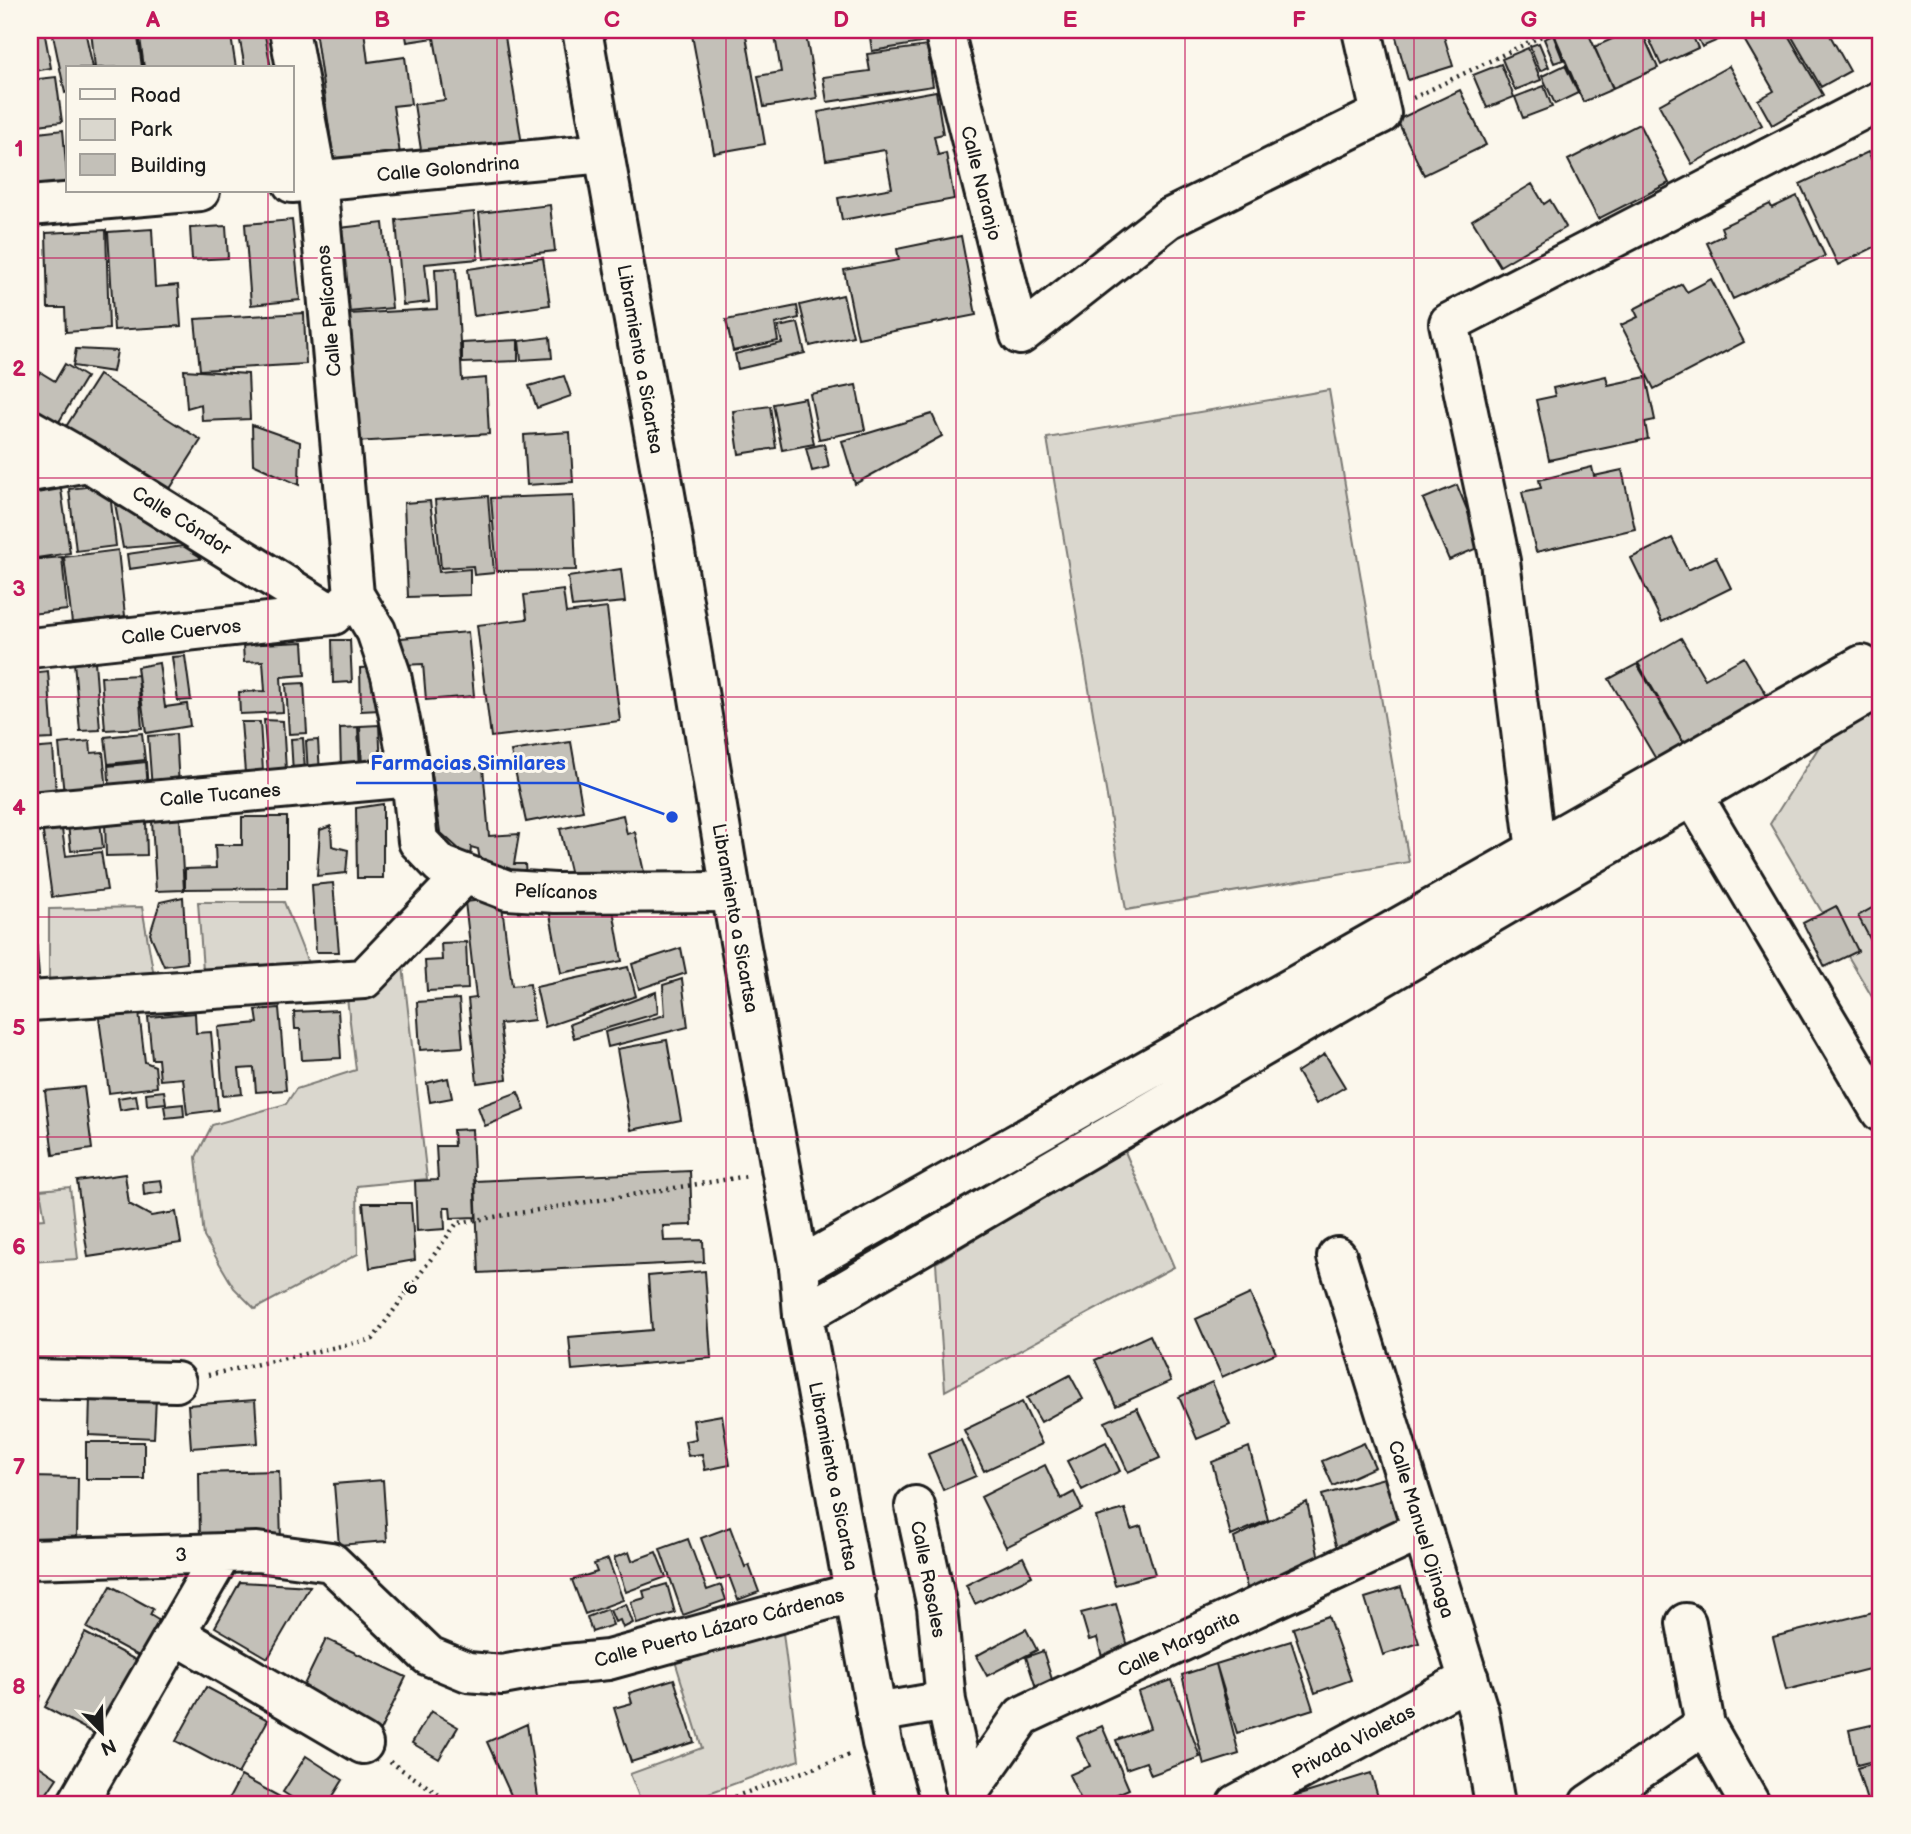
<svg xmlns="http://www.w3.org/2000/svg" width="1911" height="1834" viewBox="0 0 1911 1834" font-family="'Balsamiq Sans',sans-serif">
<style>
.green{fill:#dad7ce;stroke:#7b7a75;stroke-width:2}
.building{fill:#c3c0b8;stroke:#1c1c1c;stroke-width:2}
.lines{fill:none;stroke-linecap:round;stroke-linejoin:round}
.street-casing{stroke:#1c1c1c;stroke-width:44}
.primary-casing{stroke:#1c1c1c;stroke-width:44}
.path{stroke:#1c1c1c;stroke-width:4.5;stroke-dasharray:2 5;stroke-linecap:butt}
.street{stroke:#fbf7ec;stroke-width:38}
.primary{stroke:#fbf7ec;stroke-width:38}
.grid{fill:none;stroke:#c2185b;stroke-width:2;stroke-opacity:0.55}
.labels{text-anchor:middle;stroke-width:6;stroke-linejoin:round;paint-order:stroke}
.street-label{font-size:19px;fill:#1c1c1c;stroke:#fbf7ec}
.leader{fill:none;stroke:#1d4ed8;stroke-width:2.5}
.callout-dot{fill:#1d4ed8;stroke:#fbf7ec;stroke-width:2.5}
.callout-label{font-size:21px;text-anchor:middle;font-weight:bold;fill:#1d4ed8;stroke:#fbf7ec;stroke-width:6;stroke-linejoin:round;paint-order:stroke}
.neatline{fill:none;stroke:#c2185b;stroke-width:2.5}
.grid-label{font-size:23px;text-anchor:middle;font-weight:bold;fill:#c2185b}
</style>
<rect width="100%" height="100%" fill="#fbf7ec"/>
<filter id="ink" filterUnits="userSpaceOnUse"><feTurbulence type="fractalNoise" baseFrequency=".0143" numOctaves="2"/><feDisplacementMap in="SourceGraphic" scale="14" xChannelSelector="R" yChannelSelector="G"/><feConvolveMatrix kernelMatrix="1 2 1 2 8 2 1 2 1" color-interpolation-filters="sRGB"/></filter>
<g filter="url(#ink)">
<path class="green" d="M1329 390 1409 862 1126 910 1047 438Z
M1881 649V1012L1770 824Z
M198 902H284L308 963 203 970Z
M142 907 154 976 49 981V909Z
M403 966 427 1179 357 1186 358 1254 255 1309 234 1288 204 1237 196 1157 212 1125 286 1104 296 1089 356 1070 347 998Z
M1124 1149 1174 1267 945 1391 936 1263Z
M70 1187 78 1259 30 1262V1220L45 1219 40 1190Z
M782 1625 799 1760 679 1804H642L630 1774 702 1748 675 1661Z"/>
<path class="building" d="M30 30H44L51 68 30 72Z
M52 30H85L93 68H68V92L65 93Z
M91 30H137L142 67 95 68Z
M139 30H230L236 68H144Z
M238 30H264L271 68H245Z
M315 30H364L368 62 405 57 411 104 393 106 401 161 335 170Z
M405 30H504L523 151 423 163 414 104 445 100 434 38 407 42Z
M721 30H745L765 144 714 153 692 35Z
M774 30H805L817 98 764 107 758 76 781 72Z
M869 30H925L927 42 872 51Z
M1394 30H1442L1453 66 1408 80Z
M1564 30H1587L1613 89 1583 102 1554 34Z
M1632 30H1641L1658 68 1613 88 1594 47Z
M1645 30H1690L1698 48 1661 65Z
M1694 30H1741L1702 47Z
M1752 30H1785L1823 95 1772 125 1758 100 1774 91 1742 36Z
M1788 30H1827L1850 71 1821 87Z
M1553 35 1563 60 1554 63 1544 39Z
M1539 43 1549 67 1540 71 1530 46Z
M927 46 933 86 827 102 823 77 870 71 867 54Z
M1528 48 1541 80 1515 90 1502 59Z
M1501 64 1514 97 1487 108 1473 75Z
M1565 65 1578 93 1555 104 1542 76Z
M1729 66 1762 125 1692 164 1659 105Z
M56 77 62 122 30 126V80Z
M1544 86 1552 107 1523 118 1515 97Z
M1460 90 1486 145 1424 175 1397 120Z
M936 91 943 134 934 136 938 155 946 153 954 199 842 220 838 198 892 188 885 150 826 160 818 112Z
M1639 124 1669 183 1598 219 1568 160Z
M63 130 68 187 30 192V134Z
M1868 152 1881 180V244L1838 265 1800 184Z
M1532 184 1544 204 1550 200 1566 227 1500 266 1472 220Z
M1797 196 1825 256 1733 299 1707 243 1724 235 1721 227 1770 204 1772 208Z
M550 205 555 251 484 259 479 213Z
M474 212 478 259 425 264 429 302 403 305 396 220Z
M292 220 300 300 251 305 245 224Z
M383 223 392 308 348 312 340 228Z
M226 226 228 258 192 260 190 228Z
M152 229 155 287 178 285 181 326 114 330 108 232Z
M106 230 109 329 66 332 65 308H48L46 233Z
M961 236 976 315 858 338 844 270 899 260 897 249Z
M543 258 550 305 474 316 468 269Z
M456 268 462 380 486 378 489 434 355 442 348 314 437 309 435 269Z
M1711 279 1744 342 1654 389 1621 325 1638 317 1634 309 1682 284 1687 292Z
M843 295 853 336 810 346 800 305Z
M797 306 799 318 775 324 778 341 733 351 726 320Z
M304 313 306 364 200 370 195 319Z
M798 323 805 353 738 369 735 354 782 343 778 327Z
M550 337 552 358 521 360 519 341Z
M518 340V361L462 363V343Z
M76 349 117 351 113 372 73 366Z
M65 364 86 377 54 430 30 415V388L40 372 55 381Z
M184 370 248 374 250 419 202 421 201 404 187 408Z
M99 375 201 440 162 501 60 436Z
M564 376 571 396 537 408 529 386Z
M1606 376 1608 385 1646 377 1655 420 1645 422 1648 439 1549 460 1536 400 1555 396 1553 388Z
M856 385 865 430 819 439 810 394Z
M805 398 814 444 782 450 773 404Z
M770 406 776 448 739 454 733 411Z
M932 414 942 436 855 484 842 441Z
M252 425 300 442 299 485 253 464Z
M570 432 573 482 527 485 524 435Z
M824 444 829 467 812 471 806 448Z
M1592 467 1594 476 1622 470 1635 529 1536 552 1522 492 1541 488 1539 480Z
M109 484 116 546 76 551 69 489Z
M1457 485 1482 546 1449 560 1423 499Z
M61 489 70 553 30 559V494Z
M573 495 576 570 497 571 491 498Z
M488 496 494 573 474 575 473 566 441 568 435 500Z
M114 498 185 543 123 548Z
M430 501 439 572 470 569V595L408 597 404 503Z
M1672 538 1688 570 1716 557 1731 588 1662 622 1631 558Z
M198 544 200 559 129 569 127 554Z
M118 550 125 616 72 623 64 557Z
M62 557 67 610 30 614V560Z
M621 569 625 602 572 607 568 577Z
M563 590 566 613 607 608 620 721 491 737 477 625 527 619 524 595Z
M468 632 474 696 426 700 423 664 403 665 401 638Z
M1681 638 1705 679 1744 657 1771 703 1688 750 1638 663Z
M332 640H350L352 682 333 683Z
M303 642 305 675 281 677 283 712 240 714 239 692 265 691 263 661 244 662 243 645Z
M185 656 191 700 178 701 172 657Z
M95 661 100 730 80 731 74 662Z
M159 663 165 707 187 704 190 726 146 733 137 667Z
M1637 664 1688 751 1660 766 1609 679Z
M378 667 380 710 361 711 360 668Z
M48 671 53 739 30 740V673Z
M138 675 142 728 105 730 101 677Z
M304 683 307 733 289 734 286 684Z
M264 720 283 721 286 770 268 772Z
M241 722H260L263 771 245 773Z
M379 725 381 767 362 768 360 726Z
M358 727 360 770H341L340 728Z
M142 733 145 760 108 764 105 737Z
M176 734 179 787 152 789 148 736Z
M303 738 305 772 293 773 291 739Z
M318 740 320 774H308L306 741Z
M90 741 91 753 103 752 107 791 64 795 59 744Z
M571 742 583 811 526 822 511 751Z
M53 747 57 808 30 810V749Z
M146 762 148 789 110 793 108 766Z
M431 767 483 768 489 836 519 834 514 864H525L526 877 500 876V865H481L478 849 471 847 470 859 440 832Z
M383 804V878H357L356 808Z
M623 815 627 834 635 832 646 881 573 884 560 829Z
M242 817H287V888L185 889V869L216 868 215 845H242Z
M180 819 184 890 156 891 152 821Z
M100 821 103 848 71 851 68 825Z
M105 821H146L147 855 106 856Z
M61 823 66 856 101 852 107 890 52 897 42 826Z
M331 826 332 846 348 850 346 873 317 876 320 830Z
M333 883 339 952H316L312 885Z
M183 897 187 963 164 966 150 934 160 902Z
M501 898 512 986 530 984 534 1020 500 1024 507 1079 477 1083 468 999 476 998 465 902Z
M611 898 622 961 561 973 549 909Z
M1881 903V960L1858 916Z
M1836 906 1858 951 1825 967 1803 923Z
M36 939 39 976H30V940Z
M466 942 468 989 427 991 425 961 442 960 441 943Z
M681 948 686 973 639 989 632 964Z
M628 967 636 996 545 1027 536 987Z
M682 979 688 1027 608 1047 605 1032 665 1015 663 985Z
M656 992 658 1013 574 1038 570 1024Z
M459 999 463 1047 420 1050 417 1002Z
M279 1008 286 1090 256 1092 254 1068 239 1069 242 1094 223 1096 218 1027 258 1023 256 1010Z
M338 1010 341 1058 302 1060 300 1029H295L294 1012Z
M139 1012 145 1062 155 1066 157 1087 109 1093 99 1018Z
M195 1013 196 1033 211 1032 218 1110 187 1114 183 1078 160 1080 158 1059H152L148 1017Z
M667 1040 681 1120 631 1130 617 1049Z
M1325 1054 1345 1087 1316 1104 1297 1072Z
M448 1078 452 1098 430 1102 427 1083Z
M84 1087 92 1149 53 1155 45 1091Z
M164 1091 166 1103 147 1105 146 1093Z
M518 1092 525 1110 485 1126 478 1107Z
M136 1095 138 1107 120 1110 118 1098Z
M183 1104 184 1116 166 1118 164 1106Z
M472 1129 476 1217 451 1218 450 1207H444L445 1229 417 1231 415 1181 438 1180 436 1146H454L453 1130Z
M690 1171 692 1225 663 1226 664 1241 703 1240 704 1262 479 1273 475 1181Z
M125 1174 129 1204 151 1216 176 1212 181 1243 88 1257 77 1181Z
M161 1180 163 1192 144 1195 143 1182Z
M363 1203H411L415 1260 370 1268Z
M705 1271 711 1358 572 1370 569 1337 652 1330 648 1276Z
M1250 1294 1276 1353 1222 1377 1196 1319Z
M1150 1335 1171 1381 1116 1406 1095 1360Z
M1070 1375 1083 1399 1041 1422 1027 1398Z
M1212 1382 1230 1425 1197 1439 1179 1397Z
M90 1395 156 1398 154 1438 89 1435Z
M255 1400 258 1443 191 1448 188 1405Z
M1022 1402 1042 1444 984 1471 964 1430Z
M1137 1408 1160 1458 1128 1472 1105 1422Z
M722 1415 730 1465 705 1470 702 1454 688 1456 685 1441 696 1439 693 1420Z
M961 1440 976 1476 943 1490 928 1454Z
M86 1442H144V1479H86Z
M1106 1442 1120 1471 1082 1490 1067 1461Z
M1364 1443 1375 1467 1333 1486 1322 1461Z
M1249 1447 1268 1520 1231 1536 1212 1462Z
M1045 1465 1061 1499 1074 1492 1082 1509 1006 1547 981 1497Z
M279 1471 281 1541 200 1542 199 1473Z
M30 1477 78 1478 77 1539 30 1538Z
M1388 1477 1403 1534 1338 1552 1322 1495Z
M383 1480 387 1541 339 1545 334 1484Z
M1307 1502 1320 1564 1251 1603 1234 1538Z
M1125 1509 1131 1529 1141 1526 1155 1574 1115 1585 1096 1517Z
M730 1527 745 1567 749 1565 759 1592 738 1600 729 1576 717 1580 701 1538Z
M688 1539 707 1590 721 1585 726 1600 683 1615 660 1549Z
M629 1552 632 1561 656 1552 666 1577 626 1592 614 1558Z
M1023 1557 1032 1576 975 1604 966 1585Z
M608 1559 623 1600 585 1614 572 1580 597 1572 594 1564Z
M240 1582 310 1586 268 1658 215 1627Z
M667 1584 675 1613 637 1624 631 1602 645 1598 643 1591Z
M111 1586 153 1609 150 1615 168 1626 148 1661 87 1628Z
M1401 1587 1419 1643 1383 1655 1365 1598Z
M626 1604 633 1623 623 1628 620 1620 615 1622 610 1610Z
M1116 1604 1129 1650 1102 1657 1097 1638 1089 1640 1081 1613Z
M607 1609 613 1625 592 1632 587 1617Z
M1881 1610V1666L1786 1690 1773 1637Z
M1328 1616 1351 1680 1315 1693 1293 1628Z
M1026 1629 1037 1650 987 1676 976 1656Z
M85 1633 147 1666 106 1740 45 1707Z
M326 1639 406 1677 380 1731 300 1693Z
M1291 1641 1313 1709 1237 1733 1216 1664Z
M1043 1651 1056 1692 1039 1697 1026 1657Z
M1216 1664 1239 1754 1204 1765 1182 1675Z
M674 1679 694 1742 631 1762 614 1708 632 1703 629 1693Z
M1172 1680 1200 1757 1151 1775 1146 1762 1126 1769 1116 1740 1150 1728 1138 1692Z
M206 1687 268 1720 238 1774 176 1741Z
M30 1690 41 1696 30 1717Z
M431 1711 458 1727 439 1759 412 1743Z
M1880 1723 1881 1759 1857 1765 1849 1730Z
M527 1724 539 1804H515L487 1742Z
M1102 1726 1129 1789 1094 1804H1083L1069 1775 1090 1766 1077 1737Z
M306 1756 343 1780 328 1804H302L283 1792Z
M30 1760 57 1778 47 1793 63 1804H30Z
M1881 1761V1797L1867 1801 1857 1768Z
M1371 1773 1380 1804H1295L1293 1797Z
M241 1776 282 1798 279 1804H226Z"/>
<g class="lines">
<g class="street-casing">
<path id="street" d="M289 30 317 180 354 595
M944 30 1020 335 1168 219 1381 114 1362 30
M292 183 604 153
M30 206 200 191
M30 429 88 462 333 615
M30 472 88 462
M333 615 354 595 376 631 391 675 411 777 418 841 441 865 507 890 555 893 731 892
M30 648 333 615
M1693 796 1881 1112
M30 812 411 777
M1536 851 1500 561 1449 323 1881 100
M30 1001 364 979 465 874
M1337 1257 1479 1713 1495 1804
M799 1267 1862 665 1879 687 803 1315
M30 1379 176 1382
M915 1506 937 1607 946 1701 969 1804
M30 1559 257 1552 331 1562 429 1656 468 1672 502 1675 556 1665 608 1660 856 1592
M1686 1623 1705 1725 1750 1804
M175 1634 363 1744
M876 1713 946 1701
M966 1796 1022 1716 1422 1530
M77 1804 222 1553
M1237 1804 1469 1679
M1589 1804 1705 1725"/>
</g>
<g class="primary-casing">
<path id="primary" d="M582 30 670 522 731 892 799 1267 803 1315 882 1743 899 1804"/>
</g>
<path class="path" d="M1413 98 1554 30
M208 1375 373 1339 457 1223 748 1176
M390 1762 454 1804
M715 1804 852 1754"/>
<use href="#street" class="street"/>
<use href="#primary" class="primary"/>
</g>
</g>
<path class="grid" d="M268 30V68M497 30V1804M726 30V1804M956 30V1804M1185 30V1804M1414 30V1804M1643 30V1804M268 191V1804M30 258H1881M30 478H1881M30 697H1881M30 917H1881M30 1137H1881M30 1356H1881M30 1576H1881"/>
<g class="labels">
<g class="street-label">
<text transform="translate(448 168) rotate(-5)" y="7">Calle Golondrina</text>
<text transform="translate(982 183) rotate(76)" y="7">Calle Naranjo</text>
<text transform="translate(328 311) rotate(-95)" y="7">Calle Pelícanos</text>
<text transform="translate(641 359) rotate(80)" y="7">Libramiento a Sicartsa</text>
<text transform="translate(182 520) rotate(32)" y="7">Calle Cóndor</text>
<text transform="translate(181 631) rotate(-6)" y="7">Calle Cuervos</text>
<text transform="translate(220 794) rotate(-5)" y="7">Calle Tucanes</text>
<text transform="translate(556 891) rotate(2)" y="7">Pelícanos</text>
<text transform="translate(736 918) rotate(80)" y="7">Libramiento a Sicartsa</text>
<text transform="translate(410 1288) rotate(-54)" y="7">6</text>
<text transform="translate(834 1476) rotate(79)" y="7">Libramiento a Sicartsa</text>
<text transform="translate(1422 1529) rotate(73)" y="7">Calle Manuel Ojinaga</text>
<text transform="translate(181 1554) rotate(-2)" y="7">3</text>
<text transform="translate(929 1579) rotate(79)" y="7">Calle Rosales</text>
<text transform="translate(719 1627) rotate(-15)" y="7">Calle Puerto Lázaro Cárdenas</text>
<text transform="translate(1178 1643) rotate(-25)" y="7">Calle Margarita</text>
<text transform="translate(1353 1741) rotate(-28)" y="7">Privada Violetas</text>
</g>
</g>
<path class="leader" d="M672 817L580 783H356"/>
<circle class="callout-dot" cx="672" cy="817" r="7"/>
<g class="callout-label">
<text x="468" y="770">Farmacias Similares</text>
</g>
<rect width="1911" height="1834" fill="none" stroke="#fbf7ec" stroke-width="77"/>
<rect x="66" y="66" width="228" height="126" fill="#fbf7ec" stroke="#a29f99" stroke-width="2"/>
<rect x="80" y="89" width="35" height="10" fill="#fbf7ec" stroke="#a29f99" stroke-width="2"/>
<text x="130" y="102" font-size="21" fill="#1c1c1c">Road</text>
<rect x="80" y="119" width="35" height="21" fill="#dad7ce" stroke="#a29f99" stroke-width="2"/>
<text x="130" y="136" font-size="21" fill="#1c1c1c">Park</text>
<rect x="80" y="154" width="35" height="21" fill="#c3c0b8" stroke="#a29f99" stroke-width="2"/>
<text x="130" y="172" font-size="21" fill="#1c1c1c">Building</text>
<g transform="translate(102 1732) rotate(157)" stroke="#fbf7ec" stroke-width="5" paint-order="stroke">
<path d="M0-5L12 26L0 18L-12 26Z" fill="#1c1c1c"/>
<text y="-10" font-size="19" font-weight="bold" text-anchor="middle" fill="#1c1c1c">N</text>
</g>
<rect x="38" y="38" width="1834" height="1758" class="neatline"/>
<g class="grid-label">
<text x="153" y="27">A</text>
<text x="382" y="27">B</text>
<text x="612" y="27">C</text>
<text x="841" y="27">D</text>
<text x="1070" y="27">E</text>
<text x="1299" y="27">F</text>
<text x="1529" y="27">G</text>
<text x="1758" y="27">H</text>
<text x="19" y="156">1</text>
<text x="19" y="376">2</text>
<text x="19" y="596">3</text>
<text x="19" y="815">4</text>
<text x="19" y="1035">5</text>
<text x="19" y="1254">6</text>
<text x="19" y="1474">7</text>
<text x="19" y="1694">8</text>
</g>
</svg>
